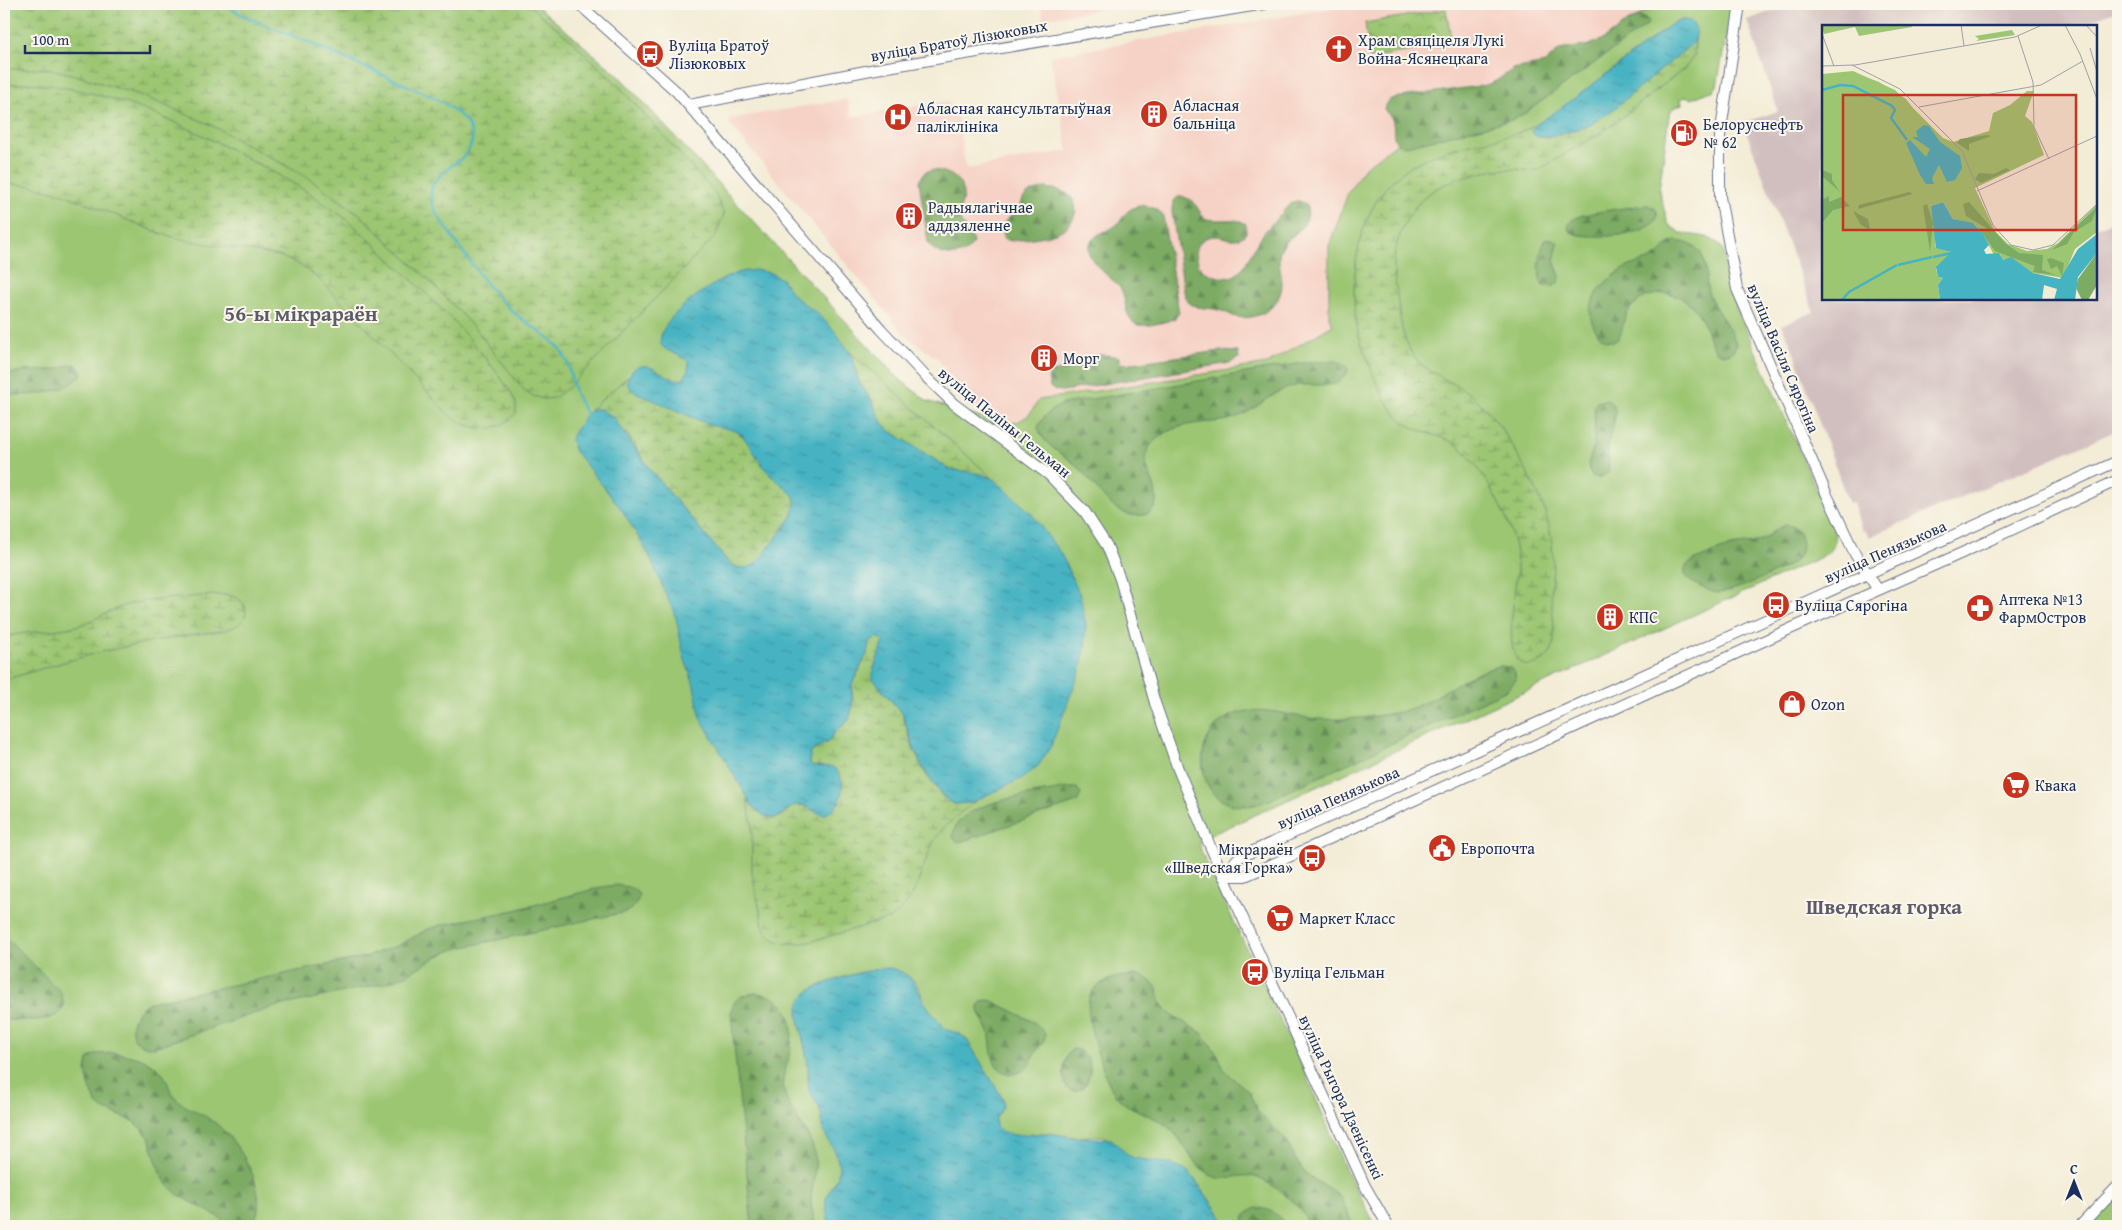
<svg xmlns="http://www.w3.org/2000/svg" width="2122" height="1230" viewBox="0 0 2122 1230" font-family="'Gentium Book Plus',serif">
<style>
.built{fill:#f6d1c5}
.industrial{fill:#d1bfbf}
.grass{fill:#9cc672;stroke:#5c7a68}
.forest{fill:url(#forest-firs);stroke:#4c6d61}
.wetland{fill:url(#wetland-marsh);stroke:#5c7a68}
.park{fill:url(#park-crowns);stroke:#5c7a68}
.water{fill:url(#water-ripples);stroke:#307190}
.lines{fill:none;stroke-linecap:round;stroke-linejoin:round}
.stream{stroke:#46b3c2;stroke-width:2.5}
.minor-casing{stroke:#677188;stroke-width:12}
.minor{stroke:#fff;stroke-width:10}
.labels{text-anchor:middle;stroke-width:4;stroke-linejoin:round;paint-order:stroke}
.street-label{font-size:16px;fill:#1b2f5e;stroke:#fbf7ec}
.poi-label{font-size:16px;fill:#1b2f5e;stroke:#fbf7ec;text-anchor:start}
.district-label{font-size:21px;font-weight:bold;fill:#5d5b69;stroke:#fbf7ec}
.inset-river{fill:none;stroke:#46b3c2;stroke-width:2.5}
.inset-road{fill:none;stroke:#9da0a6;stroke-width:1}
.view{fill:#c8321e;fill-opacity:0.15;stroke:#c8321e;stroke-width:2.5}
.inset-edge{fill:none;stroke:#1b2f5e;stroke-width:2.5}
</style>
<defs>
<pattern id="forest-firs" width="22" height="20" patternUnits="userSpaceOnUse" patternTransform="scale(1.25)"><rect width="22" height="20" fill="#7dab64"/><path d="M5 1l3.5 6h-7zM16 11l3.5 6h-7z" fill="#668c56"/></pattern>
<pattern id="wetland-marsh" width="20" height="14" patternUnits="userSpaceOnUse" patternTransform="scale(1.25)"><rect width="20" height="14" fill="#9cc672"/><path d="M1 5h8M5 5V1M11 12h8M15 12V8" fill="none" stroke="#7ea161"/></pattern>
<pattern id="park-crowns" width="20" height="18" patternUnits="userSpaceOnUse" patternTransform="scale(1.25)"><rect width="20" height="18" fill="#9cc672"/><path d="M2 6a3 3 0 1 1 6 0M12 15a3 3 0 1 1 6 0" fill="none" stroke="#7ea161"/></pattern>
<pattern id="water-ripples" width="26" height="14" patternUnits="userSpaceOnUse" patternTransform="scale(1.25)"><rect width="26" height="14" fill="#46b3c2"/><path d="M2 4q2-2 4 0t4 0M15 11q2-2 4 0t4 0" fill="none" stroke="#3a92a1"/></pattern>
</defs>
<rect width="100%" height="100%" fill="#fbf7ec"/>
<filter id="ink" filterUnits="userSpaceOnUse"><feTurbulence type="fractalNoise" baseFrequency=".02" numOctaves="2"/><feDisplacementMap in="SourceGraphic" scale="10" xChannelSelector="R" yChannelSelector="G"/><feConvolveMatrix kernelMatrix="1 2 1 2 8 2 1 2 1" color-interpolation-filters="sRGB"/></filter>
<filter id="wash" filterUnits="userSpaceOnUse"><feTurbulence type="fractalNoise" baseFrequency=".0096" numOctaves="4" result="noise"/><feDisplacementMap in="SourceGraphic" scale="20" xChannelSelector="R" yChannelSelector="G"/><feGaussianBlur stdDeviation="1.12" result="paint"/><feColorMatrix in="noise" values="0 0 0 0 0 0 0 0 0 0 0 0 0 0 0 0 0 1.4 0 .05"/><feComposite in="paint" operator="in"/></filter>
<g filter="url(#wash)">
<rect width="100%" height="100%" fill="#f3ecd6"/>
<path class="built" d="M1041 4H1130L1043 19Z
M1357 4H1656L1522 94 1329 317 1333 325 1267 364 1039 400 1029 415 1019 421 1004 425 972 404 937 358 907 337 729 123V119L848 99 851 117 947 101 956 111 966 169 1068 151 1050 56Z"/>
<path class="industrial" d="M1782 4H2118V10L2075 26H1823V299H2096V228L2118 219V430L1869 537 1865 530 1862 531 1853 503 1849 504 1790 342 1781 325 1814 312 1743 123 1778 111 1747 20 1783 7Z"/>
<path class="grass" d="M4 4H535L618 75 898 378 927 401 1004 425 1019 421 1029 415 1039 400 1267 364 1333 325 1329 317V246L1348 193 1364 168 1410 133 1522 94 1656 4H1732L1717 86 1714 90 1691 99 1687 96 1681 99 1682 104 1673 108 1669 115 1659 191 1667 220 1669 225 1681 233 1707 237 1719 244 1723 250 1727 277 1737 309 1833 527C1838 541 1834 550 1821 557L1200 840 1199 843 1202 854 1307 1077 1345 1168 1376 1226H1228L1194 1178C1178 1161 1154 1164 1133 1158 1122 1154 1116 1141 1105 1137 1096 1135 1083 1137 1074 1137 1065 1136 1056 1134 1047 1133 1031 1132 1001 1144 994 1123L995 1119 1000 1113 1003 1099 967 1040 960 1034 945 1030C939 1020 932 1014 926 1005 921 996 919 984 911 978 889 958 839 978 814 988L807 993 798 1015 808 1063V1086L820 1109 824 1132 836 1154 839 1165 838 1176 826 1199V1209L830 1226H4Z
M2118 1194V1226H2086Z"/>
<path class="forest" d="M1641 16 1648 20 1647 25 1524 114 1511 120 1407 146C1390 145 1395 133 1393 123 1393 118 1387 114 1384 109 1385 103 1388 100 1394 98L1486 85 1496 81 1513 69 1545 63 1559 50 1589 45 1606 38 1627 22Z
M932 170C947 170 965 179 963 198 961 206 958 214 961 222 965 229 971 234 973 242 967 261 935 258 928 242L919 181 925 172Z
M1045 188C1061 189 1079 195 1075 214 1073 220 1069 226 1064 229 1052 236 1039 237 1026 239 1019 240 1010 243 1004 238 995 223 1011 219 1018 209 1021 204 1022 199 1026 195 1031 191 1039 190 1045 188Z
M1182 196 1193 201 1204 218C1218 223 1234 216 1246 224V233C1243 237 1240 238 1235 239 1229 240 1222 236 1216 236 1195 236 1192 255 1202 270 1240 291 1243 265 1259 240 1265 230 1274 222 1282 213 1287 207 1291 200 1300 201L1306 205C1314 227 1290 233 1281 249 1276 259 1282 272 1282 283 1282 307 1258 321 1236 317 1230 315 1225 311 1218 310 1205 306 1192 311 1185 297L1172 213C1172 204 1173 198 1182 196Z
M1145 205 1158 210 1163 216 1179 313 1174 319C1165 322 1141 329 1134 323 1125 316 1126 301 1122 291 1114 276 1069 254 1098 235 1102 232 1108 231 1112 228 1127 219 1121 208 1145 205Z
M1647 205 1655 208C1674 238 1574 242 1569 230 1567 225 1571 220 1575 218 1588 212 1632 207 1647 205Z
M1547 238 1555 240 1558 243 1554 261 1560 276 1559 282 1552 287 1543 286C1536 278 1540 245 1547 238Z
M1677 241C1716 246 1700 277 1711 299 1718 314 1730 327 1736 343 1734 355 1726 356 1716 351 1710 343 1708 333 1704 324 1693 300 1674 288 1649 296 1639 299 1631 306 1626 315 1621 324 1624 347 1606 340 1598 336 1593 327 1591 319 1586 297 1609 276 1628 267 1637 262 1648 262 1656 256 1665 251 1665 243 1677 241Z
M1220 351 1238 352 1239 358 1230 363 1062 391 1054 390 1050 387 1048 378C1053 369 1061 371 1069 368 1074 366 1078 361 1083 359 1094 354 1107 354 1119 357V362L1124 364Z
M1335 361C1342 362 1346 363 1348 371 1337 394 1311 380 1291 387 1270 393 1255 411 1235 418 1217 424 1197 421 1179 427 1166 431 1148 442 1146 456 1144 470 1156 482 1156 496 1157 503 1154 512 1146 514 1116 524 1097 486 1079 468 1065 454 1043 447 1038 427 1044 415 1051 409 1063 404L1309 362Z
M73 364 77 365 82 373C71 394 25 397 4 394V377C18 369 32 371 48 370 57 370 64 366 73 364Z
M1606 399 1614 406C1618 419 1610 432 1608 445 1607 455 1610 464 1608 473L1598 478 1591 475C1586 466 1589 461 1592 452 1597 437 1593 421 1595 405L1597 402Z
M1786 525C1801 526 1806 546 1798 558 1791 568 1729 594 1717 593 1710 592 1690 582 1686 578 1685 574 1684 570 1686 566 1690 561 1725 548 1732 546 1741 544 1751 544 1759 541 1769 537 1775 528 1786 525Z
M1500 666 1509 667 1515 672 1516 680 1507 690 1265 802C1197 825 1184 740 1228 717 1257 702 1288 717 1318 719 1343 720 1368 718 1394 713 1434 706 1460 674 1500 666Z
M1066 788H1077L1081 794 1077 802 963 841 958 842 953 838C952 799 1040 795 1066 788Z
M616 885 628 887 635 890 639 895C637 904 634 908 626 912L455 949 438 956 404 976 386 983 274 1007 155 1047C125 1049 125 1014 150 1002L365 957 399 945 426 930 441 925 515 910 602 887Z
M4 935 60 991C78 1027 24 1019 4 1020Z
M1137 975 1145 977 1156 986 1162 1005 1172 1015 1202 1033 1218 1055 1224 1070 1249 1092 1258 1112 1287 1141 1294 1157 1304 1172 1319 1183 1328 1187 1341 1198 1353 1226H1308C1307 1208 1268 1179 1251 1176 1235 1174 1222 1184 1207 1173 1190 1162 1184 1140 1168 1127 1153 1114 1133 1112 1119 1099 1105 1087 1084 1016 1089 999 1095 979 1119 976 1137 975Z
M756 993C792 996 796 1026 789 1056 788 1064 783 1073 783 1082 784 1109 808 1126 814 1151 818 1168 812 1183 811 1200 811 1210 814 1217 816 1226H752L731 1015C732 998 741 995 756 993Z
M987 1000 992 1001 1034 1022 1045 1033C1046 1044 1039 1045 1035 1053 1032 1057 1032 1063 1028 1067 1019 1076 1005 1077 997 1066 990 1057 992 1043 989 1032 986 1024 980 1016 978 1007L982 1001Z
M1074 1049C1099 1053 1092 1092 1072 1091 1060 1090 1061 1052 1074 1049Z
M115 1053C135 1056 158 1061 167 1081 170 1090 173 1097 181 1103 191 1111 204 1114 214 1122 239 1141 274 1196 251 1226H230L220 1218 177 1194 167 1184 160 1172 149 1137 133 1121 103 1109 96 1103 89 1085 86 1071 88 1059 96 1054Z
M1256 1208C1271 1208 1278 1215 1287 1226H1244C1242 1216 1247 1212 1256 1208Z"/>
<path class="wetland" d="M4 4H528L572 41 616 83 715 193 724 214 715 237 569 387 554 398 544 399 533 396 524 390 477 331 428 279 359 214 310 179 209 124 143 96 75 75 51 69H4Z
M1682 20 1690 21 1696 28V33L1694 56 1685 68 1603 132 1540 169C1529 172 1521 169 1509 169 1491 169 1458 178 1441 186 1413 200 1395 233 1394 264 1394 277 1397 290 1398 303 1401 321 1402 339 1413 355 1427 375 1453 380 1471 395 1500 418 1520 459 1537 492 1548 513 1552 537 1553 560 1553 576 1550 592 1552 607 1554 626 1560 655 1538 663 1494 681 1518 586 1517 567 1517 552 1513 535 1507 521 1497 498 1476 457 1454 443 1439 434 1419 434 1404 422 1387 408 1379 389 1371 369 1367 357 1361 345 1358 332 1350 299 1354 248 1368 217 1391 166 1430 153 1480 142 1498 138 1517 135 1533 126 1554 115 1573 100 1591 86 1618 65 1645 44 1672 24Z
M26 83C93 87 157 112 216 142 253 161 291 180 325 204 350 220 372 242 394 263 437 303 478 344 511 392L516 403V413C498 435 471 431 450 416L318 278 298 264 279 256 190 241 162 234 61 193 31 186 4 183V85Z
M850 352 995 480 988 476 949 469 890 431 881 421 872 401 859 382Z
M633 372 628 378 726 428C731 429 736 430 740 434 753 444 758 462 770 474 778 483 794 489 796 502 798 514 763 562 751 567 743 571 736 568 729 563L651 471 626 432 595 409 590 410Z
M215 595C222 595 230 594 237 598 251 606 247 621 234 627 223 632 209 632 197 634 174 638 151 641 129 646 87 654 45 668 4 680V637C28 631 53 632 76 626 94 622 109 610 126 605 154 598 186 598 215 595Z
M878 637 884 641 873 671 879 687 902 713 913 748 925 773 943 797 954 804 970 803 978 799C963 812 944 823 934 841 920 869 918 903 889 919L809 942C789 945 772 946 763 926L752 872V824L747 799C754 809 769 825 783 815 787 812 790 807 795 805L806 806 817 813 839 803 842 787 819 767 812 766 810 763 809 756 813 750 829 741 833 734 849 720 853 703 852 684 867 654 869 642Z"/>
<path class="park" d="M1446 9 1452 44 1370 58 1365 23Z"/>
<path class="water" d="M1682 20 1690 21C1697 28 1698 34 1693 43L1614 109 1590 125 1559 135 1538 137 1534 135 1532 130 1536 125 1575 98 1672 24Z
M756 270 771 273 782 279 794 296 818 314 834 330 850 352 859 382 872 401 881 421 890 431 949 469 982 474 995 480 1031 513 1061 554 1080 595 1086 624 1085 649 1080 671 1051 746 1039 765 1023 778 970 803 954 804 948 801 934 785 919 761 902 713 873 679V671L884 641 878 637 869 642 867 654 852 684V709L849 720 833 734 829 741 811 752 809 760 812 766 833 767C850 780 842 810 823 815L801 804C779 807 781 832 753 807L701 719 693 682 684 657 676 618 649 555 622 510 574 450 571 439 573 434 587 413 595 409H600L613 417 651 471 729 563C740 570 748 570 758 562L792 517 796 502 793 495 766 470 745 439 740 433 733 430 710 425 637 393 629 387 627 381C640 345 667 385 684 379L688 370 689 362C681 354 669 354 661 345 654 319 716 280 737 273 743 271 749 271 756 270Z
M890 968C917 975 914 987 928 1007 933 1015 940 1021 945 1029L960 1034 967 1040 1003 1099V1107L995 1119 996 1126 999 1130 1014 1135 1048 1133 1072 1137 1112 1139 1128 1155 1134 1158 1171 1164 1189 1172 1228 1226H830L826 1209V1199L838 1176 839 1165 836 1154 824 1132 820 1109 809 1090 808 1064 798 1015C799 1006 800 999 807 993 820 982 873 968 890 968Z"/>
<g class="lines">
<path class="stream" d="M225 4C244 19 268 25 291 35 337 55 383 75 429 95 450 106 489 128 464 156 455 165 443 170 435 181 430 189 430 197 433 206 437 216 445 226 451 235 469 260 487 288 510 309 525 324 546 333 560 349 570 362 570 377 575 392 578 400 583 408 587 416"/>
</g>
</g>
<g filter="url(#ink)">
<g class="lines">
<g class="minor-casing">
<path id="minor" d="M579 4 677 92 881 329 926 377 954 404 1049 475 1085 512 1107 546 1120 579 1155 703 1178 769 1210 846 1365 1186 1388 1226
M1740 4 1720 136V197L1737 289 1827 495 1855 554 1878 590
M689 105 876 69 1264 4
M1223 876 1238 858 2118 461
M1223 876H1245L1307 849 1781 633 1962 553 2118 480
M2080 1226 2118 1186"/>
</g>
<use href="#minor" class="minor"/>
</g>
</g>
<defs>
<g id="church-disc" transform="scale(1.4375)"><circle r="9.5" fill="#c8321e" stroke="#fbf7ec"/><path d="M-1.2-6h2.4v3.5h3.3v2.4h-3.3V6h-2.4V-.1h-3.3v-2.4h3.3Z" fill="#fff"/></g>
<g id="bus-disc" transform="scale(1.4375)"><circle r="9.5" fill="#c8321e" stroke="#fbf7ec"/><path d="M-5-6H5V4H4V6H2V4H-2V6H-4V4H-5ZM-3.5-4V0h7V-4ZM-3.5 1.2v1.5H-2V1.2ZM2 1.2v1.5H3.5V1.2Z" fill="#fff"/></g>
<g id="building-disc" transform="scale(1.4375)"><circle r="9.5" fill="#c8321e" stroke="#fbf7ec"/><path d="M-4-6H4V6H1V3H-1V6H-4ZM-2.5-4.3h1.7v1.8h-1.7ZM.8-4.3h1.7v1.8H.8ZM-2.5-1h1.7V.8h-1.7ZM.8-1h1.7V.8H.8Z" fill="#fff"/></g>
<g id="hospital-disc" transform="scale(1.4375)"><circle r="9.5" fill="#c8321e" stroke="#fbf7ec"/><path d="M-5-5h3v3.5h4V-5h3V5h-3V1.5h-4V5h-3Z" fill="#fff"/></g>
<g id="fuel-disc" transform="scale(1.4375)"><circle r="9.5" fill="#c8321e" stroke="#fbf7ec"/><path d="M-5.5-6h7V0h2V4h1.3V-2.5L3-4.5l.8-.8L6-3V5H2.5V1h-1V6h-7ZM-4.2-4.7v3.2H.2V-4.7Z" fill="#fff"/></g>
<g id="pharmacy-disc" transform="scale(1.4375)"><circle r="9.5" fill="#c8321e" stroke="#fbf7ec"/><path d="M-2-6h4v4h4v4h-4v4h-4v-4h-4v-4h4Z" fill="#fff"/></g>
<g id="shop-disc" transform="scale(1.4375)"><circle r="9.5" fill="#c8321e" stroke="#fbf7ec"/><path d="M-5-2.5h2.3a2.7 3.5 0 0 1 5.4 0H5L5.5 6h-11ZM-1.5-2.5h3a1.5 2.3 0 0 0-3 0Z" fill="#fff"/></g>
<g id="supermarket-disc" transform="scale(1.4375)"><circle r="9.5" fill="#c8321e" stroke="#fbf7ec"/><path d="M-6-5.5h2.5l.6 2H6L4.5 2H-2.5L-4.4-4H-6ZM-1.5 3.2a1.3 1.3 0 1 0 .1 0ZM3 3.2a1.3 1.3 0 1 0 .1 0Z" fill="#fff"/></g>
<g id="civic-disc" transform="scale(1.4375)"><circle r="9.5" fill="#c8321e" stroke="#fbf7ec"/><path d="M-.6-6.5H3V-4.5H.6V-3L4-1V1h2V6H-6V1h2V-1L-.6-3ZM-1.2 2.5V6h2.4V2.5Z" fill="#fff"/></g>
</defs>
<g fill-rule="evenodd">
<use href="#church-disc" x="1339" y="49"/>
<use href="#bus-disc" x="650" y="54"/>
<use href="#building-disc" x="1154" y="114"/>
<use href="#hospital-disc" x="898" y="117"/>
<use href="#fuel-disc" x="1684" y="133"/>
<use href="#building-disc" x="909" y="216"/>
<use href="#building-disc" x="1044" y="358"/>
<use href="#bus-disc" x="1776" y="605"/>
<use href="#pharmacy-disc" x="1980" y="608"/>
<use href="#building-disc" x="1610" y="617"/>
<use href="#shop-disc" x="1792" y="704"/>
<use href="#supermarket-disc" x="2016" y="785"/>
<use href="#civic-disc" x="1442" y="848"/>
<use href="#bus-disc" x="1312" y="858"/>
<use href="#supermarket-disc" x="1280" y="918"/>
<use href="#bus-disc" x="1255" y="972"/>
</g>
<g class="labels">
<g class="street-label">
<text transform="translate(959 40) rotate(-10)" y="6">вуліца Братоў Лізюковых</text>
<text transform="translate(1784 358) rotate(67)" y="6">вуліца Васіля Сярогіна</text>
<text transform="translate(1005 422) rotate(39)" y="6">вуліца Паліны Гельман</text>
<text transform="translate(1885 551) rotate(-24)" y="6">вуліца Пенязькова</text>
<text transform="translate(1338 797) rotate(-24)" y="6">вуліца Пенязькова</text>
<text transform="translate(1342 1097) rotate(65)" y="6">вуліца Рыгора Дзенісенкі</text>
</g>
<g class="poi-label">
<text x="1358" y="46">Храм свяціцеля Лукі<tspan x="1358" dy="18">Война-Ясянецкага</tspan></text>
<text x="669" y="51">Вуліца Братоў<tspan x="669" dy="18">Лізюковых</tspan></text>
<text x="1173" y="111">Абласная<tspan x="1173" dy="18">бальніца</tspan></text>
<text x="917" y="114">Абласная кансультатыўная<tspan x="917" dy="18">паліклініка</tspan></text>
<text x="1703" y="130">Белоруснефть<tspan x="1703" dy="18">№ 62</tspan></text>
<text x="928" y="213">Радыялагічнае<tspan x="928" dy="18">аддзяленне</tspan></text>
<text x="1063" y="364">Морг</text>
<text x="1999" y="605">Аптека №13<tspan x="1999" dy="18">ФармОстров</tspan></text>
<text x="1795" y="611">Вуліца Сярогіна</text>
<text x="1629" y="623">КПС</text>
<text x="1811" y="710">Ozon</text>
<text x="2035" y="791">Квака</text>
<text x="1461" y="854">Европочта</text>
<text x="1293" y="855" text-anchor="end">Мікрараён<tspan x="1293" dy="18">«Шведская Горка»</tspan></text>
<text x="1299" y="924">Маркет Класс</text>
<text x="1274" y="978">Вуліца Гельман</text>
</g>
<g class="district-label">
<text x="301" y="321">56-ы мікрараён</text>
<text x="1884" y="914">Шведская горка</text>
</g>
</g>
<g transform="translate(1822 25)">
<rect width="275" height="275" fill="#f3ecd6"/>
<path d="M190 5 193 10 154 16 157 14 153 11ZM31 46 73 65 121 113 131 117 167 106 171 88 188 80 205 66H212L203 91 210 97 222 130 153 163 173 206 186 219 205 226 225 224 236 218 275 179V207L253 224 241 253 211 248 189 233 180 235 178 229 172 230 161 209 152 199 131 194 121 177 109 181 113 198 114 244 116 252 121 253 116 260 118 275H0V49Z" fill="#9cc672"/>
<path d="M165 110 169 111 147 119V126L135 118 138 114ZM184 143 188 145 159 158 153 154 157 148 172 149ZM0 145 10 149V155L18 167 0 151ZM87 167 91 169 36 184 37 180ZM7 171V177L19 172 28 181 11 185 0 198V175ZM147 177 183 218 197 228 221 230 220 245 234 250 211 247 213 241 173 226 157 204 164 206V203L144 191 141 179ZM105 179 111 198 108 227 101 181ZM275 182 270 196 252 207 245 219 230 225ZM31 186 46 194 48 205 39 200ZM275 228V260L266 275H260L254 263 256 254ZM229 233 242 238 240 251 235 241 229 244 225 234Z" fill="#7dab64"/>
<path d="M10 49 38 50 57 57 84 74 100 95 81 114 58 91 37 80 21 77 0 85V51ZM205 73 206 77 190 89 179 90 174 97 176 109 191 126 192 140 188 143 187 127 174 115 170 99 175 89ZM22 79 54 91 78 115 72 116 52 98 6 86ZM90 111 108 124 104 132 86 115ZM12 114 15 119 0 129V117ZM46 135V139L13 145 18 141ZM117 140 121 152 128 158 120 170 106 173 103 158 113 159 110 153ZM113 222 129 227 114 244 111 236Z" fill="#9cc672"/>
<path d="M0 0H90V2L37 11 33 2 2 9Z" fill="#9cc672"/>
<path d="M102 100 107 101 118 117 138 131 140 143 133 155 125 157 117 140 110 153 112 159H104L98 150 84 118 88 115 104 132 108 124 90 112H96L94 106ZM121 177 131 194 151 198 161 209 167 220 162 225 164 229 177 228 181 235 189 232 211 248 238 254 256 224 275 209V228L256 252 253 275H232L235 264 222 260 220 275H118L116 260 121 253 116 252 114 242 129 227 114 223 109 181Z" fill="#46b3c2"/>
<path class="inset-river" d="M0 65 18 60 31 61 70 81 73 85 69 93 85 115M111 232 130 228M76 240 110 232M20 275 27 267 75 240"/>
<path class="inset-road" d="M139 0 142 21M243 0 258 29 275 74M264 0 275 12M0 9 12 41M196 11 211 57 212 102 227 134M268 23 275 47M30 40 78 64 140 126 171 200 189 220 211 225 231 220 275 179M0 41 33 40 193 12 220 0M97 82 219 60 261 36M155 166 275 111"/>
<path class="view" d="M21 70H254V205H21Z"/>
<rect width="275" height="275" class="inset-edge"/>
</g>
<rect width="2122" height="1230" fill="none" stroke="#fbf7ec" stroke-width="20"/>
<g transform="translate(2074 1182)" stroke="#fbf7ec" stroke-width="4" paint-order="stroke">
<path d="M0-4L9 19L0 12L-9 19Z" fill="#1b2f5e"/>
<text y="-8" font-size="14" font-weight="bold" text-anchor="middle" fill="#1b2f5e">С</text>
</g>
<path d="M25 45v8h125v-8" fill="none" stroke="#1b2f5e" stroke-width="2.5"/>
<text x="32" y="45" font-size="15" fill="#1b2f5e" stroke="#fbf7ec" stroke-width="4" paint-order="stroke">100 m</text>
</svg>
